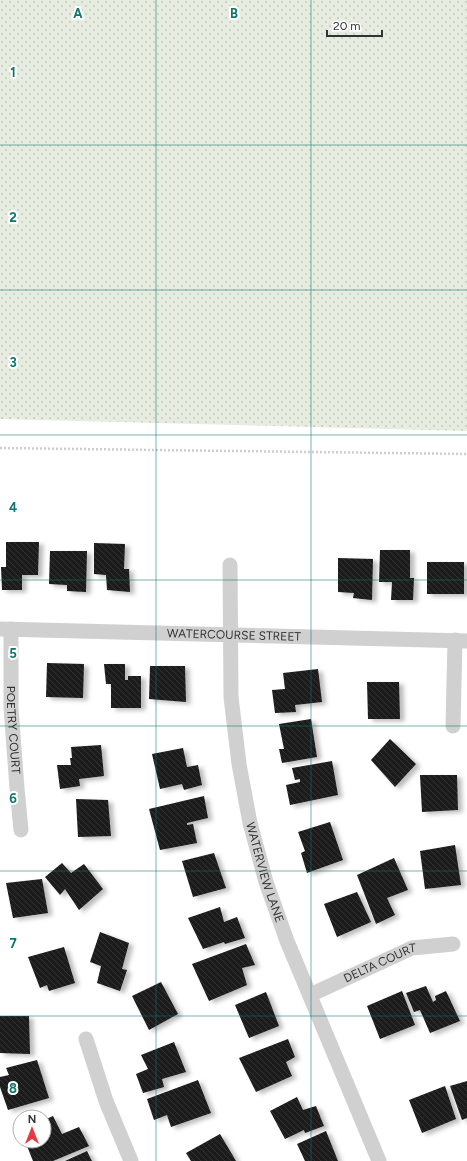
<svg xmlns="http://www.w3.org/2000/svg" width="467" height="1161" viewBox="0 0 467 1161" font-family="Figtree,sans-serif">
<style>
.grass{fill:url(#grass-dots)}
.building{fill:url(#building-back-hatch);filter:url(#shadow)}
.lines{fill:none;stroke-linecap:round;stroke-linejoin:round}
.path{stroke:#cdcdcd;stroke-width:2.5;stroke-dasharray:2 2;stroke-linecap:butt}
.street{stroke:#d0d0d0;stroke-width:15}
.grid{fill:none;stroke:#0f766e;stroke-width:1;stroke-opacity:0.55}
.labels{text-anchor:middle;stroke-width:4;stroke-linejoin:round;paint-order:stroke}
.street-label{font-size:12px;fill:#333;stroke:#fff}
.grid-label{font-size:13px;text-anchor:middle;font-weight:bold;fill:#0f766e;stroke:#fff;stroke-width:4;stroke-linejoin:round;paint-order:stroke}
</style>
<defs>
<pattern id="grass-dots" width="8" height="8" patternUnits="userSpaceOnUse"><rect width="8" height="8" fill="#e6ecdf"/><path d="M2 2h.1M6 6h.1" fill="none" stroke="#c6cbc0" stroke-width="1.8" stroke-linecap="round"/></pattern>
<pattern id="building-back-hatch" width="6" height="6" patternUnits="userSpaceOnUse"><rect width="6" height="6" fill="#1a1a1a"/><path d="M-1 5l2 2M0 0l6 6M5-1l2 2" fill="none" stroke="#333"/></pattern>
<filter id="shadow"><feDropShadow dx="4.5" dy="2.5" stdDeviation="2" flood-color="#0004"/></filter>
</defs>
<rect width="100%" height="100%" fill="#fff"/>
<path class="grass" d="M0 0H467V431L0 419Z"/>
<path class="building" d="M6 542H39L38 575H22V590H2L1 567H6Z
M94 543 125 544 124 569H129L130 592 107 590 106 575 94 574Z
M380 550H410V578H414L413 600H391L392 582H379Z
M50 551H87L86 592 67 591V585L49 584Z
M338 558 373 559 372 600 353 598 354 593 338 592Z
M427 562H464V594H427Z
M47 663 84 664 83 698 46 697Z
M104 664H125V680H128V676H141V708H111V684H106Z
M150 666H185L186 702 149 699Z
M318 669 322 702 295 705 296 712 275 713 272 690 285 689 283 673Z
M367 682H399L400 719H368Z
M311 719 317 757 282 763 279 749H284L279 724Z
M390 739 416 764 395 787 371 760Z
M101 745 104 776 79 779 80 786 60 789 57 765H71L70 758H72L71 747Z
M183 748 187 767 198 765 202 785 184 790 182 784 160 789 152 754Z
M332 761 338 795 290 805 286 785 300 782V779L295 780 292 768Z
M420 775H457L458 810 422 812Z
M204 796 208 818 187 823V825L193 824 197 843 160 850 149 809Z
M76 799 108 800 111 836 78 837Z
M330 822 343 860 307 873 301 853 305 851 298 832Z
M455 845 461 885 425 889 420 851Z
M214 853 226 888 193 897 182 861Z
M394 858 408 890 387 898 395 915 376 924 357 875Z
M62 863 71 873 84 864 103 889 79 910 65 889 60 895 45 877Z
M42 879 48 913 13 918 6 883Z
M357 892 371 922 337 937 324 904Z
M220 907 224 922 237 917 245 938 225 944 224 942 203 949 188 918Z
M100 932 129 943 122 969 127 970 120 991 97 983 101 966 90 962Z
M246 944 255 965 242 968 247 985 209 1001 192 964Z
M64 947 75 983 49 991 47 985 40 988 28 957Z
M161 982 178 1014 149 1030 132 996Z
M426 986 433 1002 436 1000 435 996 446 991 460 1021 430 1033 420 1010 414 1012 406 993Z
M402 991 415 1025 380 1039 367 1006Z
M266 992 279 1026 249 1038 235 1005Z
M0 1016H29L30 1054 0 1053Z
M288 1039 295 1057 286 1062 292 1076 256 1092 239 1058Z
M174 1042 186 1072 162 1079 164 1087 143 1093 136 1074 148 1069 141 1055Z
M37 1060 49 1098 8 1110 0 1087V1077L9 1075 6 1068Z
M198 1080 211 1113 171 1127 167 1115 154 1120 147 1099Z
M467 1081V1118L462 1120 450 1086Z
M445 1086 456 1119 422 1133 409 1100Z
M297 1097 303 1110 316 1106 324 1126 305 1133 304 1130 285 1139 270 1111Z
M53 1116 62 1134 79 1127 89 1146 53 1161H33L25 1141H44V1120Z
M326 1131 338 1161H305L297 1144Z
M220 1134 236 1161H191L186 1153Z
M87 1151 92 1161H65Z"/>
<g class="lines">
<path class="path" d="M0 448 467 454"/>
<g class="street">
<path id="s1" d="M230 565 231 697 239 764 250 823 266 882 287 941 379 1161"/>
<path id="s2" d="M0 629 467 641"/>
<path id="s3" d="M11 629V708L17 788 21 830"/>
<path d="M453 726 455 640"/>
<path id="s4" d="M310 995 412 948 453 944"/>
<path d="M86 1039 106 1101 131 1161"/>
</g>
</g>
<path class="grid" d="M156 0V1161M311 0V1161M0 145H467M0 290H467M0 435H467M0 580H467M0 726H467M0 871H467M0 1016H467"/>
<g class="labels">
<g class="street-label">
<text dy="4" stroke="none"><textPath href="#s2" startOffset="234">WATERCOURSE STREET</textPath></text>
<text dy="4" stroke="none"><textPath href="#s3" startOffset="101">POETRY COURT</textPath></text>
<text dy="4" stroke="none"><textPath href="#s1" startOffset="311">WATERVIEW LANE</textPath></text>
<text dy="4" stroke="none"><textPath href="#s4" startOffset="77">DELTA COURT</textPath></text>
</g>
</g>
<g class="grid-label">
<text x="78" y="18">A</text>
<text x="234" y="18">B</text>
<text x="13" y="77">1</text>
<text x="13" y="222">2</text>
<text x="13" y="367">3</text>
<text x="13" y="512">4</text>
<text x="13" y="658">5</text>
<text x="13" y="803">6</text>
<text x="13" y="948">7</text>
<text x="13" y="1093">8</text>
</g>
<g transform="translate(32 1129)"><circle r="19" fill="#ffffff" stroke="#adadad"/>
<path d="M0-3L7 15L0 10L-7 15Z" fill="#e63946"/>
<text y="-6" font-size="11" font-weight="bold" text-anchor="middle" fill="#333333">N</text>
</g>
<path d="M327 30v6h55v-6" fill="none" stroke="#333333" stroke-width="2"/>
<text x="333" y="30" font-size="12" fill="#333333" stroke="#ffffff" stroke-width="3" paint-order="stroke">20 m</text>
</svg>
